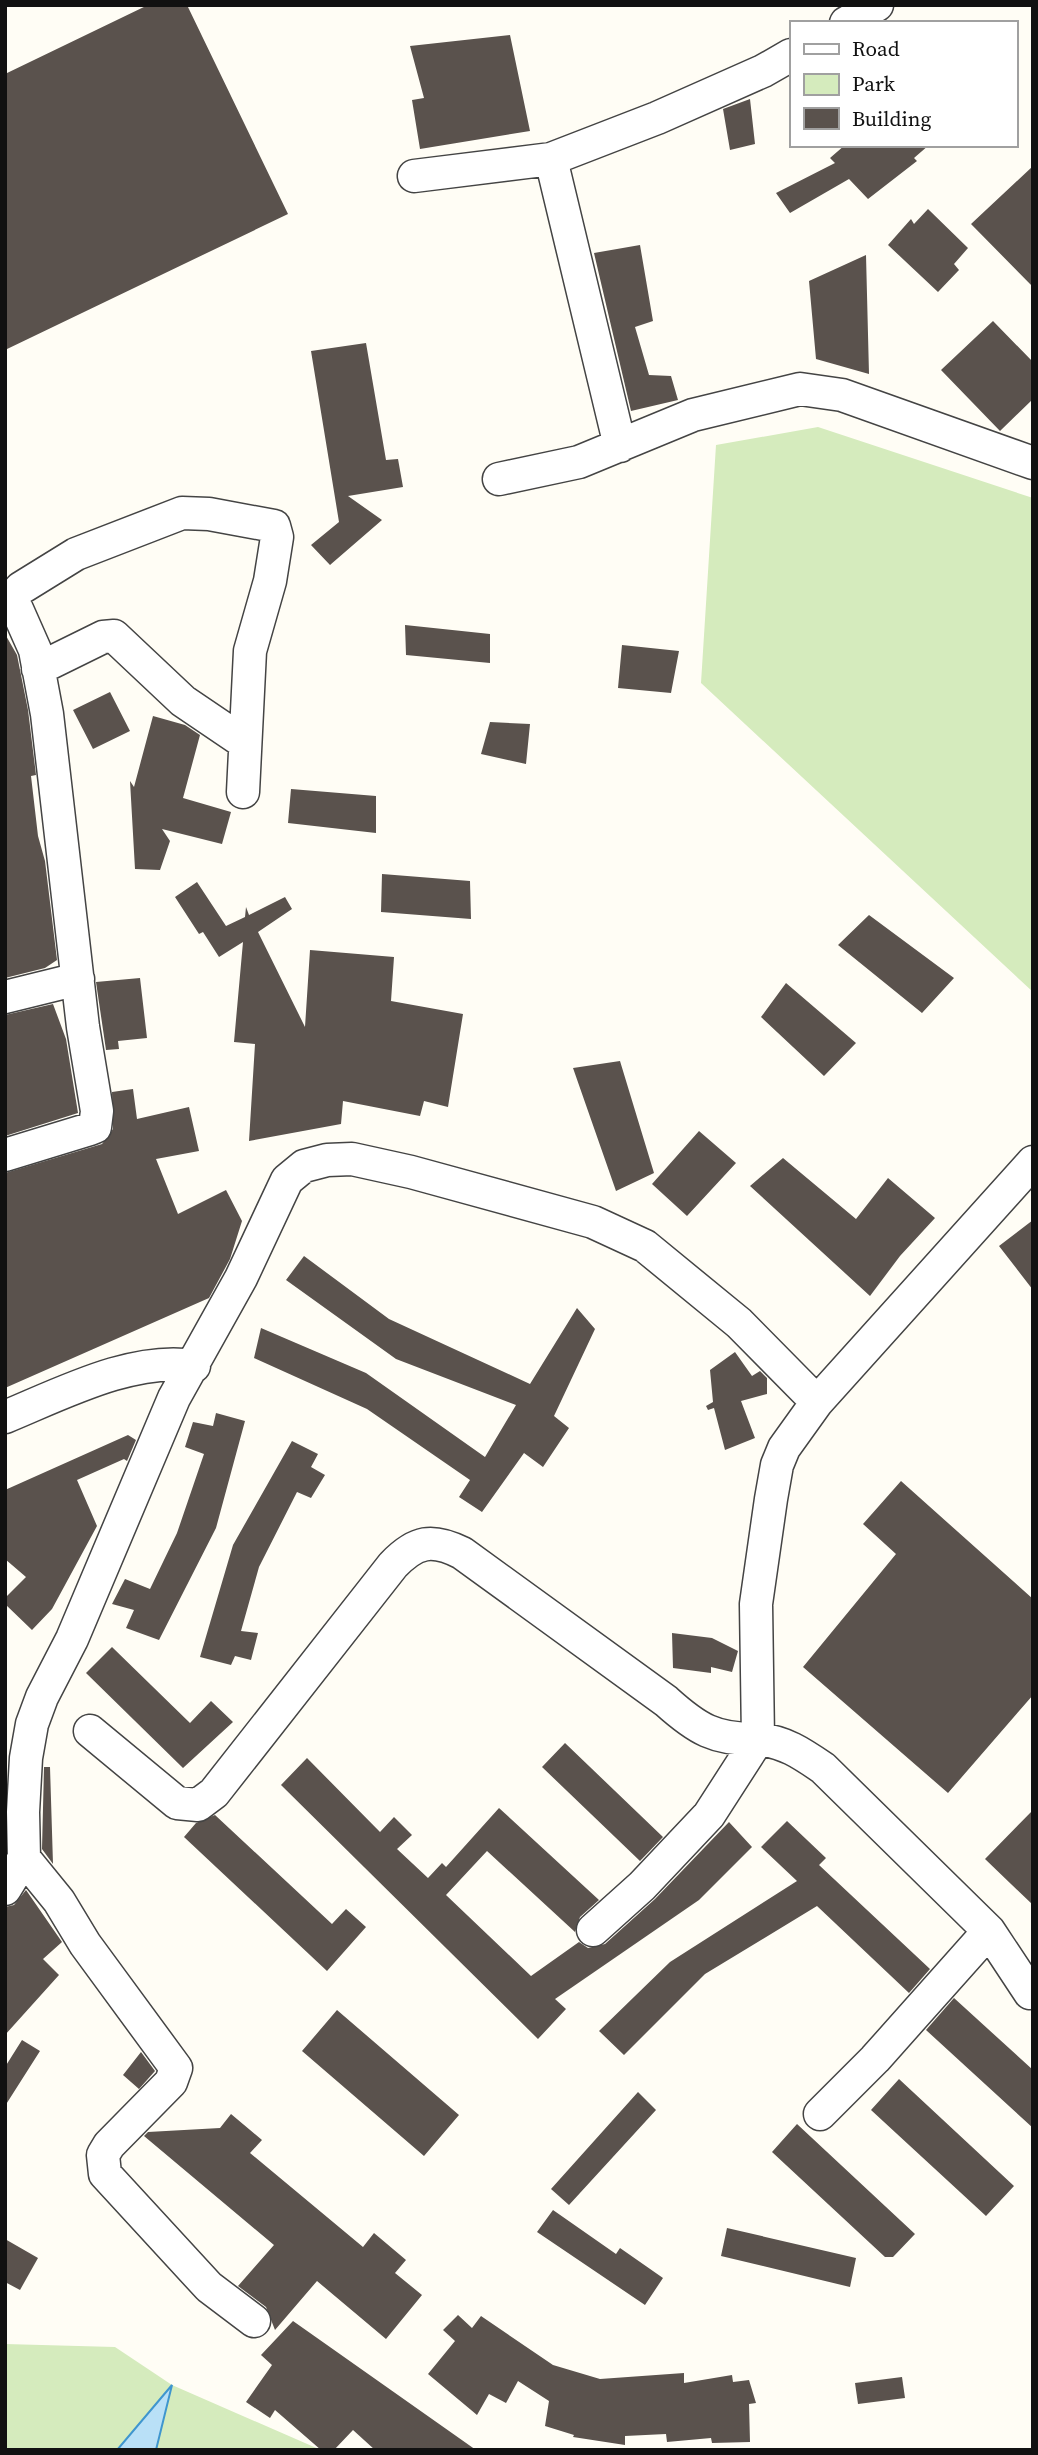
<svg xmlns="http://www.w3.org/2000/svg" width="1038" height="2455" viewBox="0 0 1038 2455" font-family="'Source Serif 4',serif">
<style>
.green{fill:#d5ebbd}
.water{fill:#b9e0f7;stroke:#3f96cf;stroke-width:2}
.building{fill:#5a524d}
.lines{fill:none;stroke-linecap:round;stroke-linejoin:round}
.minor-casing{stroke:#444;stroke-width:35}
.minor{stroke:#fff;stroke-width:32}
</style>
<rect width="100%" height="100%" fill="#fffdf5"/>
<path class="green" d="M818 427 1033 498V992L701 683 716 445Z
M5 2344 115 2347 172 2385 321 2450H156L171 2387 117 2450H5Z"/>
<path class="water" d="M172 2385 156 2450H117Z"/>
<path class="building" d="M148 5H187L288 214 5 350V74Z
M510 35 530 131 420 149 412 100 424 98 410 46Z
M750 99 755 144 730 150 723 109Z
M845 145H929L914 158 917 161 868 199 849 179 790 213 776 193 835 163 830 158Z
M1033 166V287L971 224Z
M928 209 968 248 954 264 959 270 938 292 888 245 911 219 914 224Z
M640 245 653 321 635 327 649 375 671 376 678 400 631 411 594 253Z
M866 255 869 374 816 359 809 281Z
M993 321 1033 362V399L1000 431 941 370Z
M366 343 386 460 398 459 403 487 348 496 382 520 330 565 311 545 339 522 311 351Z
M405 625 490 634V663L406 655Z
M5 634 17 655 28 710 36 775 31 776 38 836 45 861 57 960 45 968 5 978Z
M622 645 679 651 671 693 618 688Z
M110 692 130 731 93 749 73 710Z
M153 716 185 725 200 735 183 798 231 812 222 844 162 829 170 841 160 870 135 869 130 781 134 787Z
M490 722 530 724 526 764 481 754Z
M291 789 376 796V833L288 823Z
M382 874 470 881 471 919 381 912Z
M197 882 226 926 245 917 246 907 249 915 285 897 292 909 258 932 305 1027 310 950 394 957 391 1001 463 1014 448 1107 424 1101 420 1116 343 1101 341 1124 249 1141 255 1044 234 1042 243 942 219 957 203 932 199 934 175 897Z
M869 915 954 978 922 1013 838 945Z
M140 978 147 1038 118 1041 119 1049 106 1050 96 982Z
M786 983 856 1043 824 1076 761 1017Z
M53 1004 66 1039 78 1113 5 1136V1015Z
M620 1061 654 1173 616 1191 573 1068Z
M133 1089 137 1119 189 1107 199 1151 156 1159 178 1214 226 1190 242 1221 230 1259 209 1298 5 1388V1173L102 1144 113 1129 112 1092Z
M699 1131 736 1163 687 1216 652 1184Z
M783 1158 856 1219 888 1178 935 1218 900 1256 870 1296 750 1186Z
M1033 1220V1290L999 1246Z
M304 1256 389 1319 530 1384 577 1308 595 1329 554 1416 569 1428 543 1467 524 1453 482 1512 459 1497 470 1480 367 1409 254 1358 261 1328 366 1373 485 1457 516 1405 396 1359 286 1280Z
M735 1352 752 1376 760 1371 767 1378V1394L741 1401 755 1438 725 1450 714 1408 708 1410 706 1406 713 1402 710 1370Z
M216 1413 245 1421 216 1528 159 1640 126 1628 134 1610 112 1604 125 1579 150 1589 177 1533 204 1454 185 1447 193 1422 213 1426Z
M128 1435 136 1440 127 1461 124 1459 77 1480 97 1526 52 1609 32 1630 5 1604V1598L26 1577 5 1559V1490Z
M292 1441 318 1454 311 1467 325 1475 311 1498 297 1492 259 1567 241 1631 258 1633 251 1660 235 1656 231 1665 200 1657 233 1545Z
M901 1481 1033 1599V1695L948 1793 803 1667 896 1554 863 1524Z
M672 1633 712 1638 738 1651 732 1672 711 1667V1673L673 1668Z
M112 1647 190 1723 211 1701 233 1722 183 1768 86 1673Z
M565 1743 663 1837 640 1861 542 1767Z
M307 1758 380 1832 394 1817 412 1835 397 1849 428 1878 442 1863 446 1867 499 1808 599 1900 580 1917 575 1932 487 1851 446 1895 531 1976 579 1942 588 1948 605 1944 655 1899 729 1822 752 1847 699 1900 555 1999 566 2009 538 2039 281 1785Z
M44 1767H50L53 1864 42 1849Z
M1033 1810V1905L985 1859Z
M215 1815 332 1924 346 1909 366 1927 327 1971 184 1837 196 1823Z
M787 1821 826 1858 819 1865 930 1969 909 1993 817 1906 705 1974 624 2055 599 2031 670 1962 797 1881 761 1847Z
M26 1890 62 1942 43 1959 59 1975 5 2035V1907L14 1905Z
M954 1998 1033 2070V2128L926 2030Z
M337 2010 459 2115 424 2156 302 2051Z
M22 2040 40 2051 5 2106V2067Z
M141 2052 155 2071 139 2089 123 2075Z
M899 2079 1014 2186 986 2216 871 2110Z
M638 2092 656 2110 569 2205 551 2189Z
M231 2114 262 2140 250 2153 363 2247 374 2233 406 2260 395 2273 422 2295 386 2339 317 2281 275 2330 266 2307 238 2286 274 2245 144 2136 148 2132 220 2128Z
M797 2124 915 2234 893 2257H885L772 2152Z
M553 2210 616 2254 620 2248 663 2278 645 2305 537 2232Z
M727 2228 856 2258 850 2287 721 2256Z
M5 2239 38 2258 20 2290 5 2282Z
M458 2315 472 2328 481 2316 553 2365 600 2379 684 2373V2383L732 2375 733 2382 749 2380 756 2403 749 2404 750 2442 712 2443 711 2438 667 2442 666 2434 625 2436V2445L573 2437 574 2435 545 2426 549 2401 518 2381 506 2403 489 2394 477 2415 428 2374 455 2341 443 2330Z
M293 2321 476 2450H375L353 2430 334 2450H321L275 2410 270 2418 246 2402 272 2365 261 2355Z
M902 2377 905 2398 858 2404 855 2383Z"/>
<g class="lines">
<g class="minor-casing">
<path id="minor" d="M846 23 877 5
M551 159 620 446
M414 176 551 159 657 118 763 71 791 55
M499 479 579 462 693 415 800 389 842 395 1033 463
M12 598 21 588 76 554 182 513 209 514 274 526 277 537 270 581 250 651 243 792
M5 600 12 598 35 650 47 714 83 1027 97 1111 95 1127 90 1129 5 1155
M38 669 103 637 114 636 183 701 245 743
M5 997 78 979
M5 1417C61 1394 133 1356 194 1366
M90 1731 177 1803 198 1805 214 1793 393 1565C416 1541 432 1538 462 1553L666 1701C697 1729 715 1740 758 1739L756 1604 771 1499 777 1465 784 1448 817 1402 1033 1162
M5 1889 24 1858
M593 1930 642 1886 709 1815 758 1739C785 1742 801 1753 823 1768L989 1931 1030 1993
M820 2114 875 2059 989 1931
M254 2321 209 2287 105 2174 103 2155 109 2145 171 2082 176 2068 85 1944 59 1901 24 1858 23 1812 26 1758 32 1724 42 1697 72 1639 174 1398 241 1278 287 1180 304 1166 327 1160 352 1159 411 1172 593 1222 645 1246 739 1323 817 1402"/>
</g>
<use href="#minor" class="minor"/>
</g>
<rect width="1038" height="2455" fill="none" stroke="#111111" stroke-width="14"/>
<rect x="790" y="21" width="228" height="126" fill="#ffffff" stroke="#a0a0a0" stroke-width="2"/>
<rect x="804" y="44" width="35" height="10" fill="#ffffff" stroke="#a0a0a0" stroke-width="2"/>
<text x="852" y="56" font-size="21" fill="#111111">Road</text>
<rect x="804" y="74" width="35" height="21" fill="#d5ebbd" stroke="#a0a0a0" stroke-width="2"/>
<text x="852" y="91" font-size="21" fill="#111111">Park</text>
<rect x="804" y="108" width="35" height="21" fill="#5a524d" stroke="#a0a0a0" stroke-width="2"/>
<text x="852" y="126" font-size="21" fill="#111111">Building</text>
</svg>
